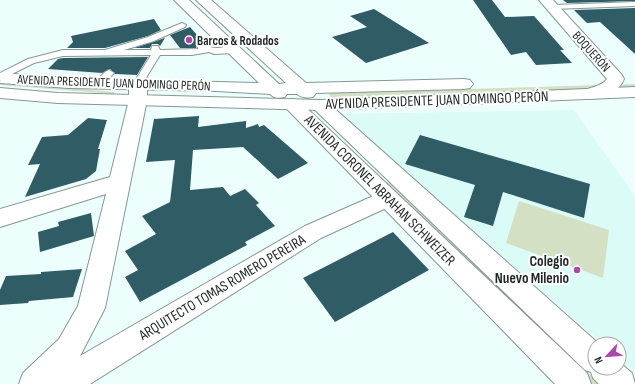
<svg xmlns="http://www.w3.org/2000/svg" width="635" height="384" viewBox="0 0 635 384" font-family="'Sofia Sans Condensed',sans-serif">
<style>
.built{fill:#dbfbf6}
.green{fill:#d3e0c3}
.building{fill:#305c65}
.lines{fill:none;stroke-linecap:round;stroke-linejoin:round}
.lane-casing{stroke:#849894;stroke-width:2}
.street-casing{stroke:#849894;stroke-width:2}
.primary-casing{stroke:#849894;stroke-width:2}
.highway-casing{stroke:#849894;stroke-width:2}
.lane{fill:#fff;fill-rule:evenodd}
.street{fill:#fff;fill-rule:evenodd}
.primary{fill:#fff;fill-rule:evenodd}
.highway{fill:#fff;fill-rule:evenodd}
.poi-dot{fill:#ae47ab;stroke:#fff;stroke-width:1.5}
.labels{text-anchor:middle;stroke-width:4;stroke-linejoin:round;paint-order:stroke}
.far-poi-label{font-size:13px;font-weight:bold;fill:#1f2726;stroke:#fff;text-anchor:start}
.far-street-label{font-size:13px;fill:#1f2726;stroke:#fff}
.street-label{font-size:15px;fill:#1f2726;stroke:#fff}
.poi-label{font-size:15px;font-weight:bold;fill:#1f2726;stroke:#fff;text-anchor:end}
</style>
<rect width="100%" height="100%" fill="#edfffc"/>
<path class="built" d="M574 110 635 196V371L619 358V344H603L359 131 342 114Z"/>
<path class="green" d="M0 82 114 92V94L0 85Z
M635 84V89L604 90 332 98 329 95 331 93Z
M388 182 390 183 600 384H591L385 183Z
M519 201 609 230 603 278 506 243Z"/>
<path class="building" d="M473 0H492L505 17 534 16 564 50H560L572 63 536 65 526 52 511 55Z
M563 0H635V1L567 3Z
M635 8V54L600 22 587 23 574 10Z
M374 9 429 43 366 63 332 37 367 27 350 16Z
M154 19 161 30 148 36 105 48H67L73 42 71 36Z
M190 27 205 44H198L196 48H180L170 35Z
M165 38 160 46 158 44H152L150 48H134Z
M148 57 137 75 115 74 110 69 102 73 48 69 58 59 63 58Z
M199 116 198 127 246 121V128L258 124 259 127 264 125 308 163 278 179 243 147 193 150 190 190 223 187 230 196 245 189 259 203 256 205 275 226 245 242 247 245 140 302 125 277 138 270 125 251 156 234 142 216 170 202 175 160 146 162 154 119Z
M88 118 107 120 98 149H100L96 171 86 179 25 197 40 164 28 165 42 137 68 135Z
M420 135 590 184 584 218 503 192 493 226 464 217 475 185 405 164Z
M91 213 94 236 40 252 38 232 59 226 58 222Z
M393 232 429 270 335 322 303 278Z
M82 269 73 297 29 301 28 303 0 305V290L6 276 41 274V272Z"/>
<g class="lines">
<g class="lane-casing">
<path id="lane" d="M635 2V6L553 9 549 7 553 5Z
M182 23 186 25 185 27 154 41 124 50H151L152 46H158L160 50 198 49V45C205 44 210 48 217 48 224 48 233 45 238 50L234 53 214 54 209 52 192 55H160L141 86 138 87 133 84 151 55 63 56 34 63 0 80V73L28 59 63 50H105L148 37Z
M109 70 114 73 112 75 103 86H97L95 84C99 79 103 72 109 70Z"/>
</g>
<g class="street-casing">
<path id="street" d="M539 0H553L622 75 624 79C619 93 598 101 584 98L581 94C587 86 601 88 607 79Z
M138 79 144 80 147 84V100L105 308 80 356 305 226 387 190 395 192 398 198 395 204 321 238 90 384H19L23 373 59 339 78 306 106 194 0 227V209L110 177 129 100V84L132 80Z"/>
</g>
<g class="primary-casing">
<path id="primary" d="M174 0H189L279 84 286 83 196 0H211L306 83 464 79 470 80 473 84 470 88 464 89 316 93 313 97C307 98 302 98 297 94H287L285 97C279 98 275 99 270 94L216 91 69 88 0 83 1 73 69 78 259 83Z
M635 87V97L320 110 58 103 0 98V88L58 93 320 100Z"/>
</g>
<g class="highway-casing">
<path id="highway" d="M292 99 298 100 587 373 591 384H555L286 108 283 104 286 100Z
M320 100 326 101 599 344H595V368H619V362L632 373 635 384H599L593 378 591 372 585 370 314 109 311 105 314 101Z"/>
</g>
<use href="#lane" class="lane"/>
<use href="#street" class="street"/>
<use href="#primary" class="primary"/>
<use href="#highway" class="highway"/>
</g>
<g class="poi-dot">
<circle cx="189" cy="40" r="4"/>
<circle cx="577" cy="270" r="4"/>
</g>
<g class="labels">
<g class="far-poi-label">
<text x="197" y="45">Barcos &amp; Rodados</text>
</g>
<g class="far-street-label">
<text transform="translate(592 51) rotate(48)" y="5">BOQUERÓN</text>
<text transform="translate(114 82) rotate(2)" y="5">AVENIDA PRESIDENTE JUAN DOMINGO PERÓN</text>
</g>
<g class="street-label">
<text transform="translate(437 100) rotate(-2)" y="5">AVENIDA PRESIDENTE JUAN DOMINGO PERÓN</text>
<text transform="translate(380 190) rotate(45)" y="5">AVENIDA CORONEL ABRAHAN SCHWEIZER</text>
<text transform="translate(222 287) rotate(-31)" y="5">ARQUITECTO TOMAS ROMERO PEREIRA</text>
</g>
<g class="poi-label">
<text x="569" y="266">Colegio<tspan x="569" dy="17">Nuevo Milenio</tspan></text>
</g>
</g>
<g transform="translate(607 356) rotate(244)"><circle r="19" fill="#ffffff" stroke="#a5a9a8"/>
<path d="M0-3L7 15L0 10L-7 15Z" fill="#ae47ab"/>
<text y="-6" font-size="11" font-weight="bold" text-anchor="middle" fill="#1f2726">N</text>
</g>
</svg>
